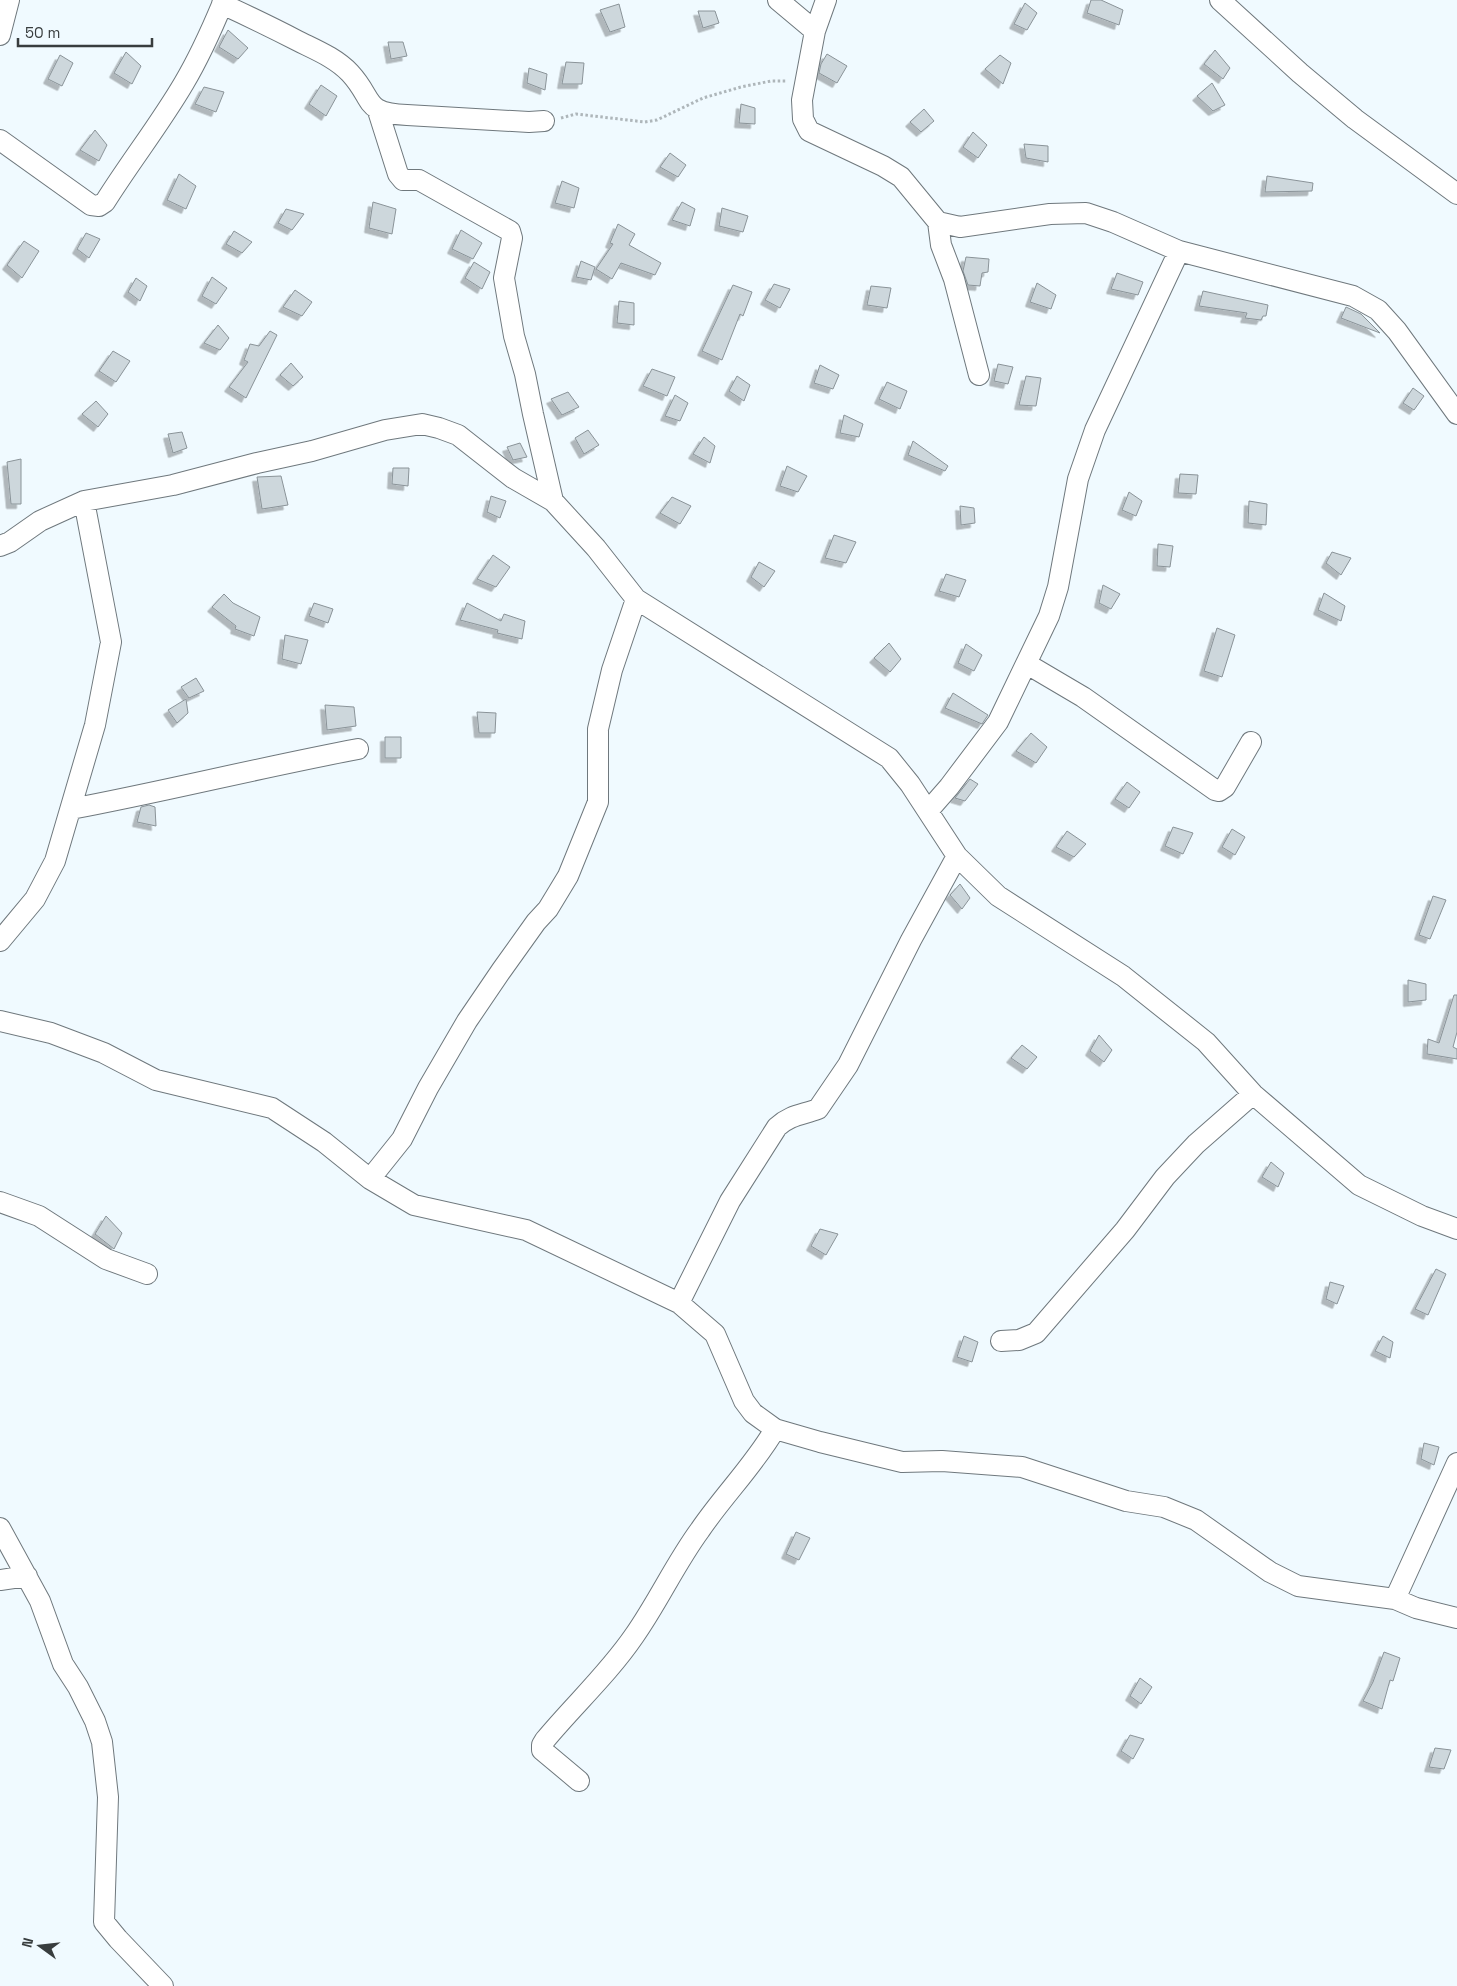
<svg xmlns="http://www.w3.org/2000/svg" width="1457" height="1986" viewBox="0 0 1457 1986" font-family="'Space Grotesk',sans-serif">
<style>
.building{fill:#cdd7dc;stroke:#8a9398;filter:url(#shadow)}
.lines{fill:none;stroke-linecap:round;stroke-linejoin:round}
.street-casing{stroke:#6f787d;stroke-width:22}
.path{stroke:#aeb6ba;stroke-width:3;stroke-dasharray:2.5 2.5;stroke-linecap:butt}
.street{stroke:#fff;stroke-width:20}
</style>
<defs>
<filter id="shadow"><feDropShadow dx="-4.5" dy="4.5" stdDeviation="0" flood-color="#0004"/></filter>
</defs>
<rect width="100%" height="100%" fill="#f0faff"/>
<path class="building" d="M1091 0H1101L1123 10 1119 25 1087 13Z
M1025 3 1037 13 1027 30 1014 24Z
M619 4 625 27 610 32 600 10Z
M698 11H715L719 23 703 28Z
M228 30 248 48 238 59 219 47Z
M388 42H403L407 56 391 59Z
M1215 50 1230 68 1223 79 1204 64Z
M126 52 141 66 132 84 114 73Z
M827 54 847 66 837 83 819 73 821 64Z
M60 55 73 63 62 86 48 79Z
M1000 55 1011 63 1003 84 985 69Z
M566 62 584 63 582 84H562Z
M529 68 547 74 545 90 527 83Z
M1212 83 1225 105 1213 111 1197 96Z
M321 85 337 96 326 116 309 104Z
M204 87 224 92 216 112 195 104Z
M741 104 755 108V124L739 123Z
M924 109 934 121 921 132 910 122Z
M95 130 107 145 99 161 80 150Z
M973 132 987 145 978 158 963 147Z
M1024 144 1048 146V162L1026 158Z
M670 153 686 165 678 177 660 167Z
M179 174 196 186 186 209 167 200Z
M1267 176 1313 183 1312 191 1265 192Z
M562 181 579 188 574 208 555 203Z
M373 202 396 209 392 234 369 228Z
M682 202 695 209 690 226 672 220Z
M722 208 748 216 743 232 719 226Z
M286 209 304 214 292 230 278 223Z
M618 224 635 234 629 245 661 263 655 275 621 263 612 279 596 269 613 244 610 243Z
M461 230 482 243 473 259 452 249Z
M234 231 252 242 242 253 226 244Z
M86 233 100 239 89 258 77 249Z
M24 241 39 251 22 278 7 265Z
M966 257 989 259 988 272 982 273 980 286 968 285 963 271Z
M581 261 595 267 591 280 576 277Z
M474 262 490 272 482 289 465 278Z
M1117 273 1143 282 1138 295 1111 289Z
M212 277 227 288 216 304 202 296Z
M136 278 147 286 140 301 128 292Z
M1037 283 1056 295 1051 309 1030 302Z
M774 284 790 289 780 308 765 300Z
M733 285 752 292 743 316 740 314 722 360 702 351Z
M871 286 891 288 887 308 867 305Z
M295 290 312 302 302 316 283 307Z
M1203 291 1268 305 1266 316H1263L1261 320 1245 318 1247 313 1199 306Z
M619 301 634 303V325L617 323Z
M1346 307 1361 314 1380 333 1341 318Z
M218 325 229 338 220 350 204 343Z
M270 331 277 335 246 398 229 387 248 362 244 360 250 344 259 346Z
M113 351 130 361 116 382 99 371Z
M291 363 303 377 293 386 280 375Z
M998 364 1013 367 1008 384 994 381Z
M820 365 839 375 833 389 814 383Z
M652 369 675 377 667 396 643 386Z
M737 376 750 385 744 401 729 391Z
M1026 376 1041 378 1036 406 1019 405Z
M887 382 907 391 900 409 879 399Z
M1413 388 1424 396 1414 410 1403 403Z
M568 392 579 407 562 415 551 399Z
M675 395 688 403 680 421 665 416Z
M96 401 108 414 98 427 82 414Z
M844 415 863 424 859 437 840 433Z
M588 430 599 445 584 454 575 438Z
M182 432 187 448 173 453 168 434Z
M704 437 715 446 710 463 693 454Z
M913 441 948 466 945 471 908 455Z
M520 443 527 457 513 460 507 447Z
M21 459V504H11L7 462Z
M787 466 807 476 798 492 780 486Z
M393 468H409L408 486 392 484Z
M1180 474 1198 475 1196 494 1178 493Z
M281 476 288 505 262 509 257 477Z
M1129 492 1142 501 1136 516 1122 510Z
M491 496 506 501 500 518 487 512Z
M672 497 691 506 680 524 660 513Z
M1249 501 1267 504 1266 525 1248 523Z
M960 506 974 508 975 523 961 525Z
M834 535 856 542 846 563 825 558Z
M1158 544 1173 546 1170 567 1157 566Z
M1332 552 1351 558 1341 575 1326 563Z
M493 555 510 567 496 587 477 579Z
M759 562 775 571 764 587 751 577Z
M946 574 966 580 959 597 939 591Z
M1103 585 1120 594 1111 609 1099 603Z
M1324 593 1345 606 1341 621 1318 610Z
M224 594 233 603 260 617 254 636 235 629 236 626 212 607Z
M314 603 333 609 328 623 309 616Z
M467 603 501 621 504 614 525 621 522 639 497 633 498 630 460 620Z
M1217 628 1235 635 1222 677 1204 671Z
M285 635 308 640 301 664 282 659Z
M889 643 901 659 890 672 874 658Z
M966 644 982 655 974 671 958 663Z
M196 678 204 691 189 698 181 687Z
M953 693 988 715 982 724 945 708Z
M186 699 188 713 177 723 168 710Z
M325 705 354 707 356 726 327 730Z
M477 712 496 713 495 733H479Z
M1031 733 1047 747 1036 763 1016 751Z
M385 737H401V758H385Z
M970 779 978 784 965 801 955 798Z
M1127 782 1140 792 1129 808 1115 799Z
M149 805 155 807 156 826 137 822 141 807Z
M1173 827 1193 833 1183 854 1165 846Z
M1232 829 1245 837 1235 855 1222 847Z
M1067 831 1086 844 1074 857 1056 847Z
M960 884 970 898 962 909 950 895Z
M1433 896 1446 900 1430 939 1419 935Z
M1408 980 1426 984V1000L1408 1002Z
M1454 995H1457V1032L1453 1047 1457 1049V1059L1427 1054 1428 1039 1439 1043Z
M1099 1035 1112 1050 1104 1062 1090 1051Z
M1022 1045 1037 1057 1027 1069 1011 1058Z
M1271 1162 1284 1173 1278 1187 1262 1177Z
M106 1216 122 1233 114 1249 95 1234Z
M820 1229 838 1234 826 1255 811 1246Z
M1436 1269 1446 1274 1428 1315 1415 1309Z
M1330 1282 1344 1286 1337 1304 1326 1299Z
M964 1336 978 1342 972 1362 957 1357Z
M1383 1336 1393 1342 1390 1358 1375 1351Z
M1424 1443 1439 1447 1434 1465 1421 1459Z
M796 1532 810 1538 799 1560 786 1554Z
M1384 1652 1400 1658 1393 1681 1390 1680 1382 1709 1363 1701 1373 1682Z
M1140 1678 1152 1687 1141 1704 1130 1696Z
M1130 1735 1144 1739 1133 1759 1121 1751Z
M1435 1748 1451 1750 1444 1769 1429 1767Z"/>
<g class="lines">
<g class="street-casing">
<path id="street" d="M778 0 815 31
M826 0 815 31 802 100 803 119 809 131 883 166 901 177 938 222 960 227 1050 214 1086 213 1113 222 1179 251 1353 296 1378 310 1397 331 1457 414
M1220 0 1300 73 1355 119 1457 194
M222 4C248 16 273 28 298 41 316 50 336 58 350 73 375 100 362 113 407 115L529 122 544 121
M0 35 9 0
M378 111 398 174 403 180H419L510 231 512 238 504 278 514 336 525 374 533 414 553 501
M0 140 91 205 99 206 105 202C130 162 160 124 184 83 200 56 212 29 224 0
M938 222 941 245 954 279 979 375
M0 546 10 542 40 521 84 501 173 485 257 463 312 451 385 430 422 424 439 428 458 435 513 478 553 501 596 548 636 599 889 758 910 784 957 856 998 896 1123 976 1206 1042 1253 1094 1359 1185 1422 1216 1457 1229
M1027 664 1083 697 1215 790 1219 791 1225 787 1251 742
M71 809C167 791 262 767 358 749
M928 811 949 787 998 722 1049 616 1058 587 1078 479 1095 430 1179 251
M0 941 35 899 55 861 95 725 111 642 84 501
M0 1021 51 1033 104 1053 156 1080 272 1108 324 1142 370 1179 414 1205 526 1230 679 1303 715 1334 744 1401 753 1413 775 1429 820 1442 902 1462 942 1461 1022 1467 1126 1501 1164 1507 1196 1520 1270 1572 1298 1586 1395 1599 1416 1608 1457 1618
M370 1179 402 1139 428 1088 467 1021 501 971 536 922 548 909 568 876 598 802V729L612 670 636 599
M0 1202 39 1216 106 1259 147 1274
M679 1303 730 1201 777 1127C790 1115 802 1115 818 1109L848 1065 911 940 957 856
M1001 1341 1019 1340 1036 1333 1125 1230 1165 1177 1196 1144 1253 1094
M0 1528 40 1601 63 1664 78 1687 95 1721 102 1742 108 1797 104 1922 118 1939 163 1986
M0 1580 27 1576
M1395 1599 1457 1463
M579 1781 542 1750V1745L545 1740C574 1705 608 1674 634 1636 658 1602 675 1564 700 1530 723 1496 755 1464 775 1429"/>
</g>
<path class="path" d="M561 118 576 114 645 122 657 120 703 98 741 87 771 81H787"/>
<use href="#street" class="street"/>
</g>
<g transform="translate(40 1946) rotate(285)" stroke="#f0faff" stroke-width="4" paint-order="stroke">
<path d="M0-4L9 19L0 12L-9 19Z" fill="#383d3e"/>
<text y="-8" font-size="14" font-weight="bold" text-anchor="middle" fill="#383d3e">N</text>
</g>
<path d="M18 38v8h134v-8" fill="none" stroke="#383d3e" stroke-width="2.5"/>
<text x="25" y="38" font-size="15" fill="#383d3e" stroke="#f0faff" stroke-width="4" paint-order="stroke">50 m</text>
</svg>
